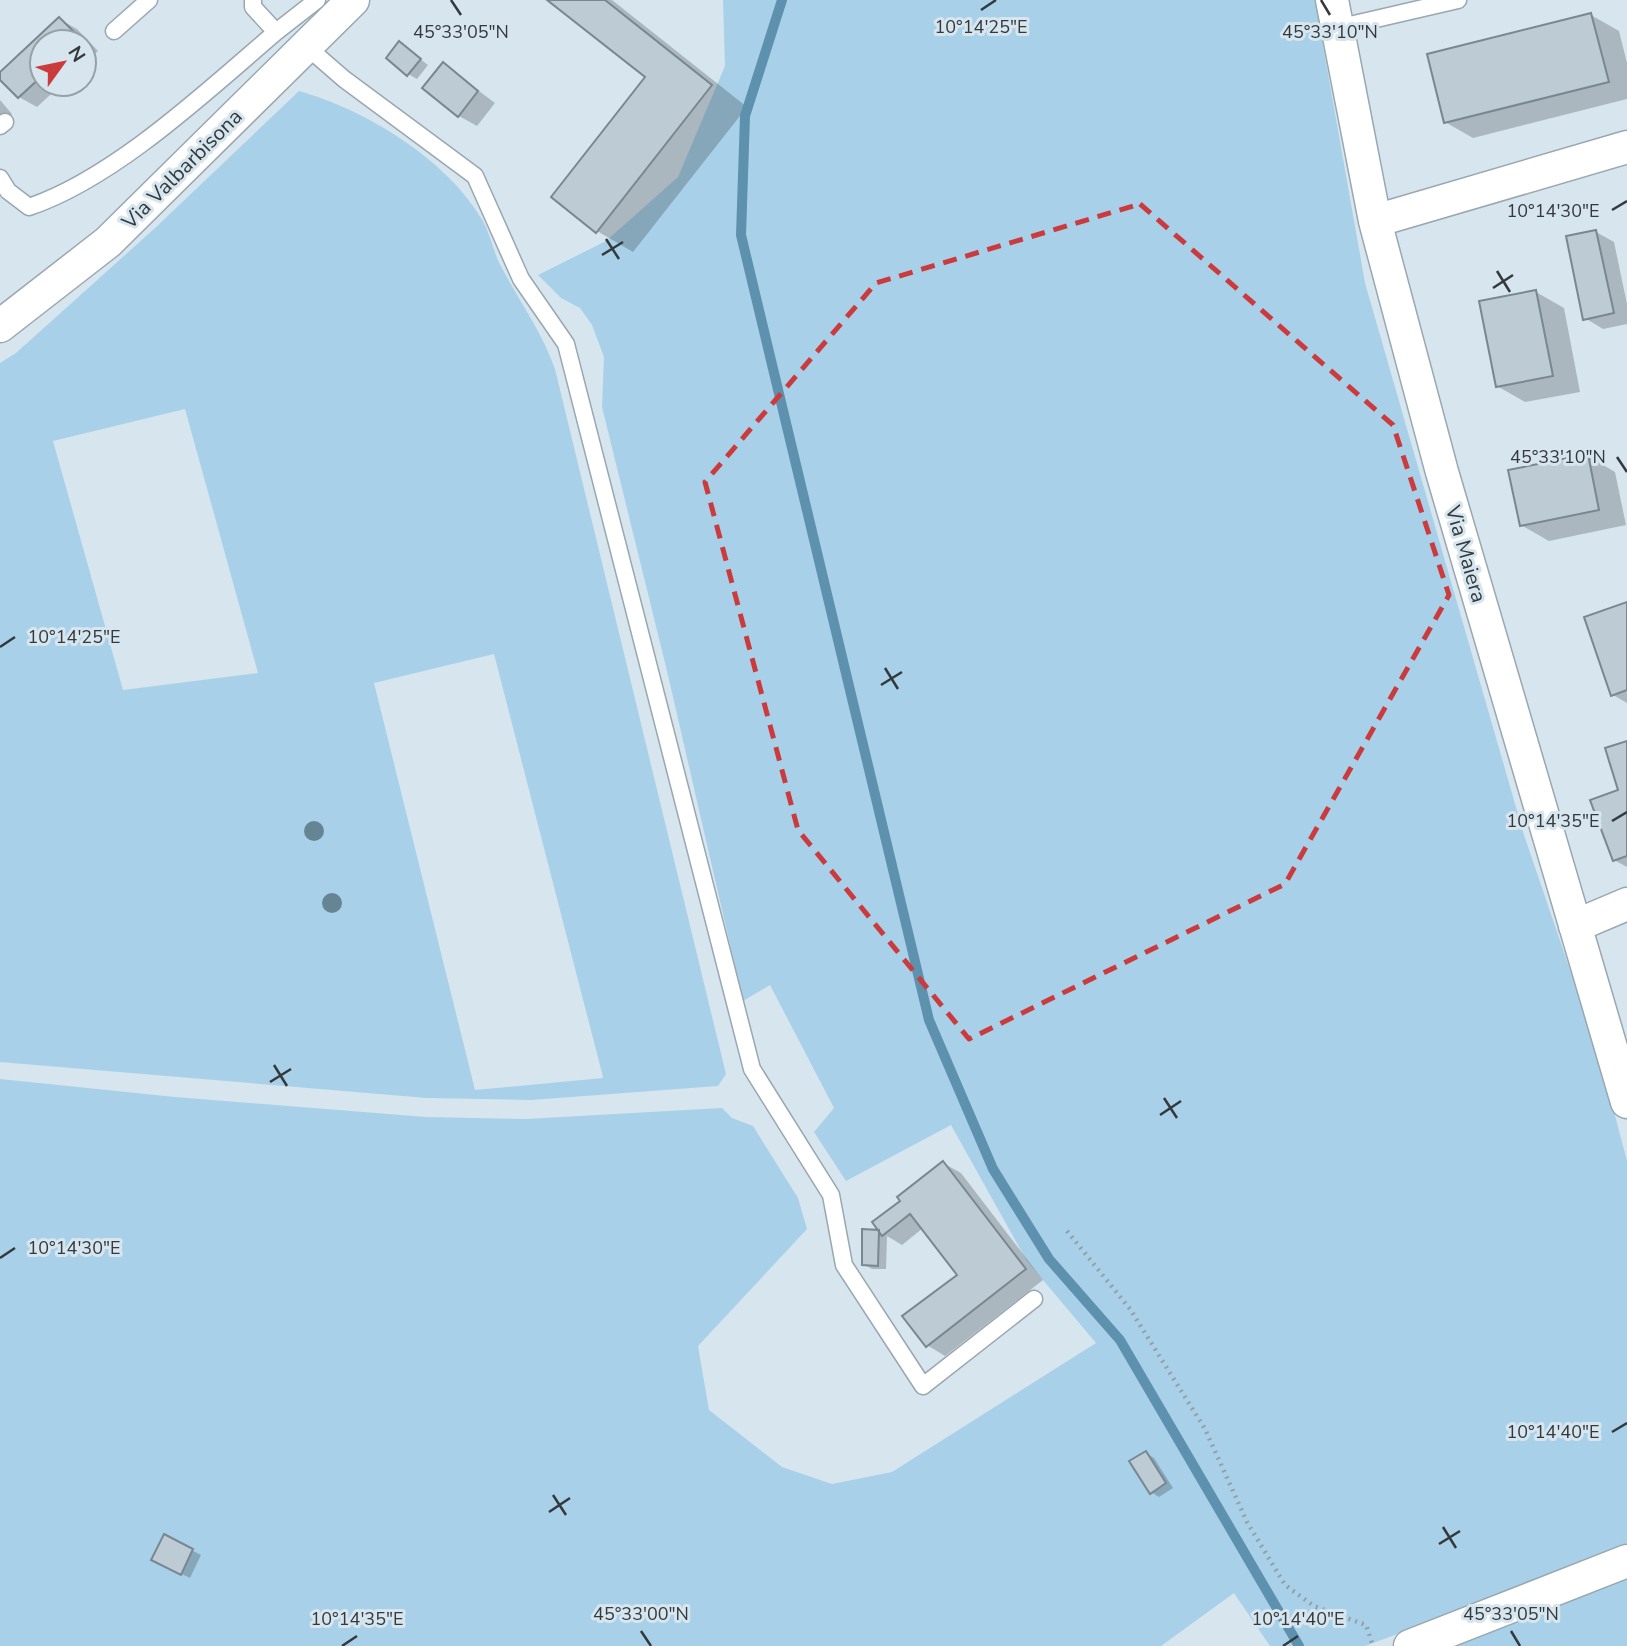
<svg xmlns="http://www.w3.org/2000/svg" width="1627" height="1646" viewBox="0 0 1627 1646" font-family="'Nunito Sans',sans-serif">
<style>
.green{fill:#a8d1e9;fill-rule:evenodd}
.shadow{fill:#0003}
.lines{fill:none;stroke-linecap:round;stroke-linejoin:round}
.stream{stroke:#5d91ae;stroke-width:10}
.building{fill:#bdcbd4;stroke:#798790;stroke-width:2}
.service-casing{stroke:#99a7b0;stroke-width:19}
.minor-casing{stroke:#99a7b0;stroke-width:35}
.path{stroke:#94a0a7;stroke-width:4.5;stroke-dasharray:2 5;stroke-linecap:butt}
.service{stroke:#fff;stroke-width:16}
.minor{stroke:#fff;stroke-width:32}
.tree{fill:#658595}
.marked{fill:none;stroke:#cb3b3e;stroke-width:5;stroke-dasharray:14 9;stroke-linejoin:round}
.ticks{fill:none;stroke:#33393d;stroke-width:2.5}
.labels{text-anchor:middle;stroke-width:6;stroke-linejoin:round;paint-order:stroke}
.street-label{font-size:21px;fill:#33393d;stroke:#d6e5ee}
.ticks-label{font-size:18px;text-anchor:middle;fill:#33393d;stroke:#d6e5ee;stroke-width:6;stroke-linejoin:round;paint-order:stroke}
</style>
<rect width="100%" height="100%" fill="#d6e5ee"/>
<path class="green" d="M723 0H1315L1365 283 1524 835 1599 1055 1627 1161V1549L1365 1646H1270L1234 1593 1161 1646H0V1079L175 1097 426 1117 526 1119 722 1108 732 1118 753 1126 798 1198 807 1229 698 1346 709 1410 782 1467 832 1484 892 1472 1096 1343 1027 1261 951 1125 846 1181 814 1132 834 1108 770 985 743 1001 667 671 602 407 604 357 592 325 580 308 561 298 538 275 606 241 678 177 725 66Z
M299 91C366 110 447 159 483 221 491 236 494 255 503 270 521 304 542 332 555 369L726 1074 718 1086 531 1100 427 1098 0 1062V363L16 353 154 229ZM185 409 258 673 123 690 53 441ZM494 654 603 1077V1078L475 1090 374 683Z
M1627 1572V1646H1448Z"/>
<path class="shadow" d="M550 0H612L747 107 633 252 597 231 648 77Z
M1591 15 1619 31 1627 63V99L1473 138 1445 122Z
M59 19 77 29 98 51 84 63V42H42V84H62L37 107 19 97 0 74Z
M399 43 428 65 417 79 408 74Z
M443 64 495 103 477 126 459 116Z
M0 100 12 114 0 126Z
M1596 232 1614 242 1627 304V324L1603 329 1585 318Z
M1536 292 1564 308 1580 392 1525 402 1497 386Z
M1588 456 1615 472 1626 525 1549 541 1521 525Z
M1627 604V703L1613 695Z
M1627 743V867L1614 860Z
M943 1163 961 1173 1043 1280 945 1356 927 1345 959 1275 923 1228 902 1245 887 1236 886 1269H872L863 1264 864 1231 882 1232 902 1201Z
M1146 1453 1154 1458 1173 1488 1159 1497 1151 1492Z
M164 1536 201 1555 190 1578 161 1564Z"/>
<g class="lines">
<path class="stream" d="M782 0 745 116 741 235 929 1020 993 1169 1049 1259 1120 1340 1299 1646"/>
</g>
<path class="building" d="M547 0H605L712 85 596 233 551 197 645 77Z
M1591 13 1609 82 1444 123 1427 54Z
M59 17 81 39 42 42V76L18 98 0 80V72Z
M399 41 421 59 407 76 386 58Z
M443 62 478 91 458 117 422 88Z
M1596 230 1614 313 1583 320 1566 236Z
M1536 290 1553 376 1496 387 1479 301Z
M1588 454 1599 510 1520 526 1508 470Z
M1627 602V690L1611 696 1584 617Z
M1627 741V856L1613 861 1590 800 1618 790 1605 748Z
M943 1161 1026 1269 926 1347 902 1316 957 1275 910 1214 882 1236 872 1222 900 1201 897 1197Z
M862 1229 879 1230 878 1266 862 1265Z
M1146 1451 1166 1483 1150 1494 1129 1461Z
M164 1534 193 1549 181 1575 151 1560Z"/>
<g class="lines">
<g class="service-casing">
<path id="service" d="M253 0V7L276 32 317 0
M1337 28 1458 0
M114 31 149 0
M306 46 344 79 475 176 521 279 566 344 752 1069 831 1195 844 1265 923 1386 1034 1299
M0 126 5 122
M0 178 8 191 29 207C115 178 207 91 276 32"/>
</g>
<g class="minor-casing">
<path id="minor" d="M1332 0 1375 221 1442 472 1627 1102
M1375 221 1627 147
M0 326 108 242 353 0
M1575 926 1627 904
M1410 1646 1627 1561"/>
</g>
<path class="path" d="M1067 1231 1130 1309 1205 1429 1247 1522 1285 1585 1314 1606 1366 1625 1373 1646"/>
<use href="#service" class="service"/>
<use href="#minor" class="minor"/>
</g>
<g class="tree">
<circle cx="314" cy="831" r="10"/>
<circle cx="332" cy="903" r="10"/>
</g>
<path class="marked" d="M1140 204 1393 425 1449 595 1285 884 969 1039 798 830 705 482 876 283Z"/>
<path class="ticks" d="M451 0 461 15M1321 0 1330 15M981 10 996 0M1612 210 1627 201M606 239 619 259M602 255 623 242M1497 271 1510 292M1493 288 1513 275M1617 457 1627 472M0 647 15 637M885 668 898 689M881 685 902 672M1612 821 1627 812M274 1065 287 1086M270 1082 291 1069M1164 1098 1177 1118M1160 1115 1181 1101M0 1258 15 1248M1612 1432 1627 1423M553 1495 566 1515M549 1512 570 1498M1443 1527 1456 1548M1439 1544 1460 1531M641 1631 651 1646M1511 1631 1520 1646M342 1646 357 1636M1283 1646 1298 1636"/>
<g class="labels">
<g class="street-label">
<text transform="translate(182 169) rotate(-45)" y="7">Via Valbarbisona</text>
<text transform="translate(1466 554) rotate(74)" y="7">Via Maiera</text>
</g>
</g>
<g class="ticks-label">
<text x="981" y="33">10°14'25"E</text>
<text x="461" y="38">45°33'05"N</text>
<text x="1330" y="38">45°33'10"N</text>
<text x="1553" y="217">10°14'30"E</text>
<text x="1558" y="463">45°33'10"N</text>
<text x="74" y="643">10°14'25"E</text>
<text x="1553" y="827">10°14'35"E</text>
<text x="74" y="1254">10°14'30"E</text>
<text x="1553" y="1438">10°14'40"E</text>
<text x="641" y="1620">45°33'00"N</text>
<text x="1511" y="1620">45°33'05"N</text>
<text x="357" y="1625">10°14'35"E</text>
<text x="1298" y="1625">10°14'40"E</text>
</g>
<g transform="translate(63 63) rotate(57)"><circle r="33" fill="#d6e5ee" stroke="#95a0a7" stroke-width="2"/>
<path d="M0-5L12 26L0 18L-12 26Z" fill="#cb3b3e"/>
<text y="-10" font-size="19" font-weight="bold" text-anchor="middle" fill="#33393d">N</text>
</g>
</svg>
